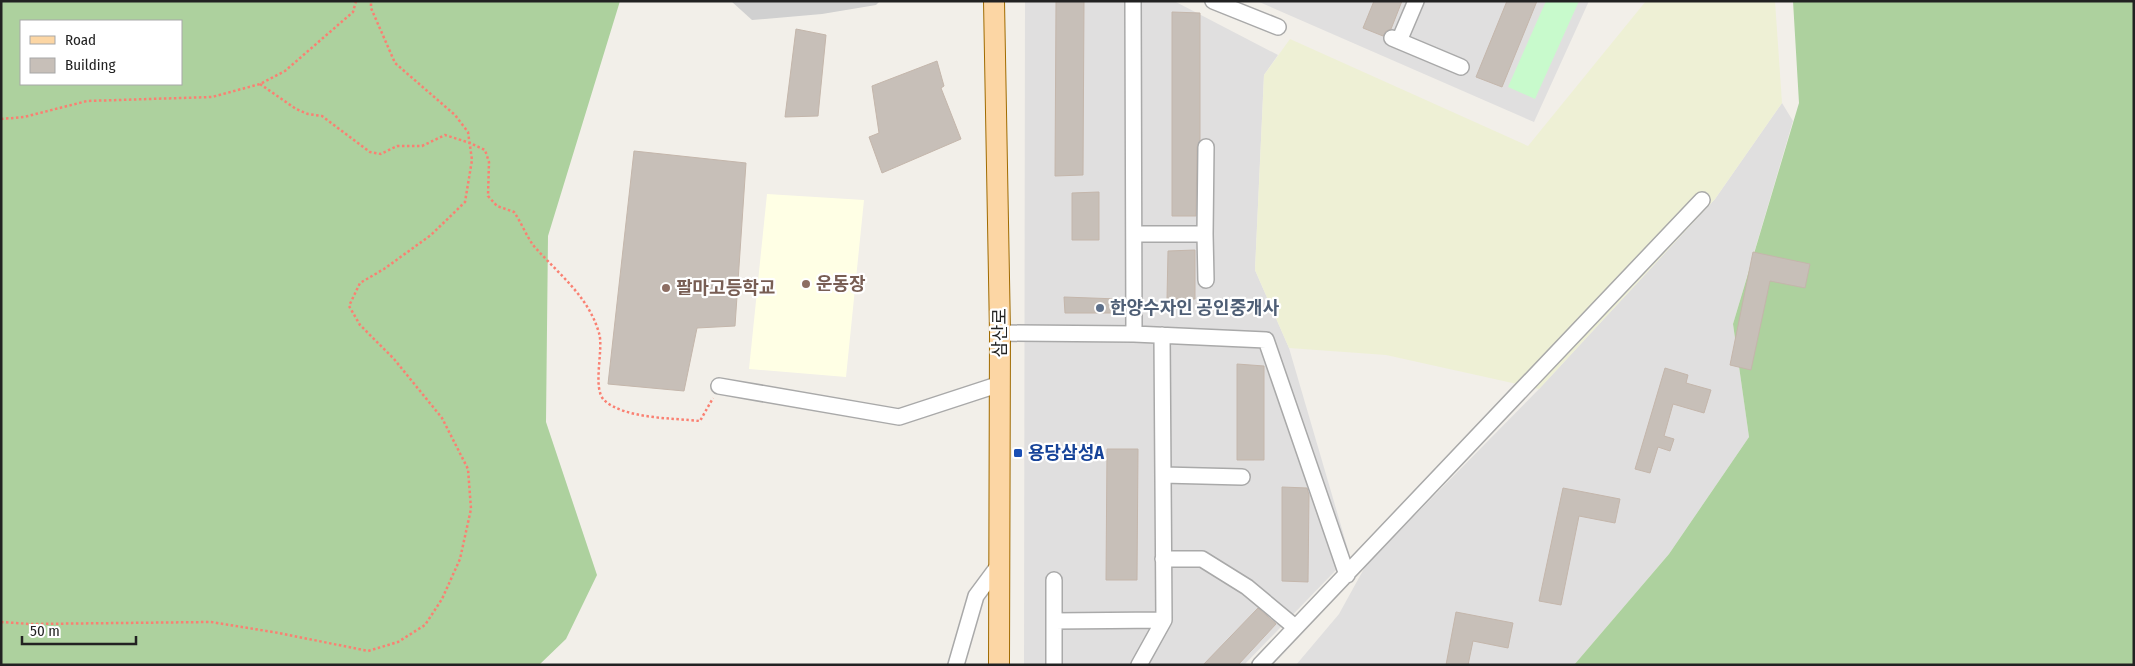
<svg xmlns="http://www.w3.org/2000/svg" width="2135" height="666" viewBox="0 0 2135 666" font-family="'Fira Sans Condensed','Noto Sans KR',sans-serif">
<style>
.residential{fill:#e0dfdf}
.education{fill:#ffffe5}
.religious{fill:#d0d0d0}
.farmland{fill:#eef0d5}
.forest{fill:#add19e;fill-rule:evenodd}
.park{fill:#c8facc}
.building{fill:#c7bfb8;stroke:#c4b6ab}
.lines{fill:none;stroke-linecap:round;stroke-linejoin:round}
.minor-casing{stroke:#a9a9a9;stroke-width:18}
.major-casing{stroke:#a06b00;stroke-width:22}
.path{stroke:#fa8072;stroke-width:2.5;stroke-dasharray:2.5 2.5;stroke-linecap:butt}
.minor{stroke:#fff;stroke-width:15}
.major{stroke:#fcd6a4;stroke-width:20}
.education-dot{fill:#8d6e63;stroke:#fff;stroke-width:2}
.service-dot{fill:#5c6f8a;stroke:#fff;stroke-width:2}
.transit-dot{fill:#1a4fb4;stroke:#fff;stroke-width:2}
.labels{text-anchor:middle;stroke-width:4.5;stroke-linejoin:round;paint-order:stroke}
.education-label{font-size:18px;font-weight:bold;fill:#785e54;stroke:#fff;text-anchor:start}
.service-label{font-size:18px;font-weight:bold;fill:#4e5e75;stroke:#fff;text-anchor:start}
.street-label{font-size:18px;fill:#222;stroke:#fff}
.transit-label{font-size:18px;font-weight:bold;fill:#164399;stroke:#fff;text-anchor:start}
</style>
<rect width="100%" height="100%" fill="#f2efe9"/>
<path class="residential" d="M1025 1H1174L1278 55 1264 75 1255 270 1289 348 1349 553 1337 569 1244 665H1024Z
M1257 1H1589L1534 122Z
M1782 103 1793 121 1733 324 1749 437 1669 554 1574 665H1296L1339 614 1366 565 1539 389 1715 199Z"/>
<path class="education" d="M767 194 864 200 846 377 749 369Z"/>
<path class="religious" d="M731 1H880L876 5 822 14 752 20Z"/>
<path class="farmland" d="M1646 1H1775L1782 103 1715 199 1539 389 1386 355 1289 348 1255 270 1264 75 1290 39 1528 146Z"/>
<path class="forest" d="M1 1H620L548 236 546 422 597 575 566 639 539 665H1ZM21 21H181V84H21Z
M1793 1H2134V665H1574L1669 554 1749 437 1733 324 1799 103Z"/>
<path class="park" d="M1546 1H1579L1535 99 1508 87Z"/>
<path class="building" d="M1056 1H1084L1083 175 1055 176Z
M1374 1H1402L1391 29 1386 31 1383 36 1363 28Z
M1507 1H1537L1502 87 1476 77Z
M1172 12 1200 13V140L1197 147 1196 216H1172Z
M796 29 826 35 818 116 785 117Z
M937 61 944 86 941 88 961 139 882 173 869 137 879 133 872 86Z
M634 151 746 163 735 326 697 328 684 391 608 384Z
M1099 192V240H1072V193Z
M1195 250V299H1167L1168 251Z
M1753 252 1810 264 1805 288 1770 281 1751 370 1730 365Z
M1064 297 1118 299 1117 313H1065Z
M1237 364 1264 366V460H1237Z
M1665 368 1688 375 1686 383 1711 390 1704 413 1673 404 1664 436 1674 439 1670 451 1658 447 1650 473 1635 469Z
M1107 449H1138L1137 580H1106Z
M1282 487 1307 488 1309 495 1308 582 1282 581Z
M1563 488 1620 499 1615 523 1579 516 1561 605 1539 601Z
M1258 608 1276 624 1238 665H1203Z
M1456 612 1513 623 1508 648 1473 641 1468 665H1446Z"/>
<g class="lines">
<g class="minor-casing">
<path id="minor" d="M1213 1 1278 27
M1392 38 1461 67
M1399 41 1416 1
M1134 234H1205L1206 147
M1205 234 1206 280
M1000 333 1134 334 1133 1
M1134 334 1266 340 1347 575
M719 386 899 417 1000 384
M1163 475 1242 477
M1163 559H1202L1247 587 1295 627
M1054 621 1164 620
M956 665 976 596 999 565
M1054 665V580
M1139 665 1164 620 1162 335
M1260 665 1702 200"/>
</g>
<g class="major-casing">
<path id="major" d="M994 1 1000 333 999 665"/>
</g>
<path class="path" d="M260 84 296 109 308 114 322 116 370 152 381 154 397 146H422L445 135 470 143 485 150 489 162 488 196 497 206 514 212C521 222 526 235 533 245 557 273 588 295 599 333 604 349 592 388 604 400 624 419 673 418 700 421L713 398
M1 119 24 117 87 101 212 97 260 84 285 71 353 12 356 1
M1 622 30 624 211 622 279 633 368 651 398 642 425 625 442 599 460 559 471 509 468 469 442 418 394 359 360 325 349 306 360 283 384 269 431 235 465 202 472 160 468 132 455 115 395 63 371 8V1"/>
<use href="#minor" class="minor"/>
<use href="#major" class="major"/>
</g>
<g class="education-dot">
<circle cx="806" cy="284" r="5"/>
<circle cx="666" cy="288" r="5"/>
</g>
<circle class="service-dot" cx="1100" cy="308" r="5"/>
<rect class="transit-dot" x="1013" y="448" width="10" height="10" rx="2.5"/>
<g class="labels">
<g class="education-label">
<text x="816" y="290">운동장</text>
<text x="676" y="294">팔마고등학교</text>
</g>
<g class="service-label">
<text x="1110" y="314">한양수자인 공인중개사</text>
</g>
<g class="street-label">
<text transform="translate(1000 333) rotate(-90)" y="6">삼산로</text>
</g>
<g class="transit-label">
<text x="1028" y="459">용당삼성A</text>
</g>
</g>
<rect width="2135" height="666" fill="none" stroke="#222222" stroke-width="5"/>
<rect x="20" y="20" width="162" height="65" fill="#ffffff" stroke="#a7a7a7"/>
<rect x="30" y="36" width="25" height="8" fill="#fcd6a4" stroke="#a7a7a7"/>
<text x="65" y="45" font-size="15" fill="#222222">Road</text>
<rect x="30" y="58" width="25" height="15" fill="#c7bfb8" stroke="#a7a7a7"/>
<text x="65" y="70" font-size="15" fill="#222222">Building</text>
<path d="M22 636v8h114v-8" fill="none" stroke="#222222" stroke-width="2.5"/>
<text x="30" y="636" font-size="15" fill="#222222" stroke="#ffffff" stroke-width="4" paint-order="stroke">50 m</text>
</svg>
